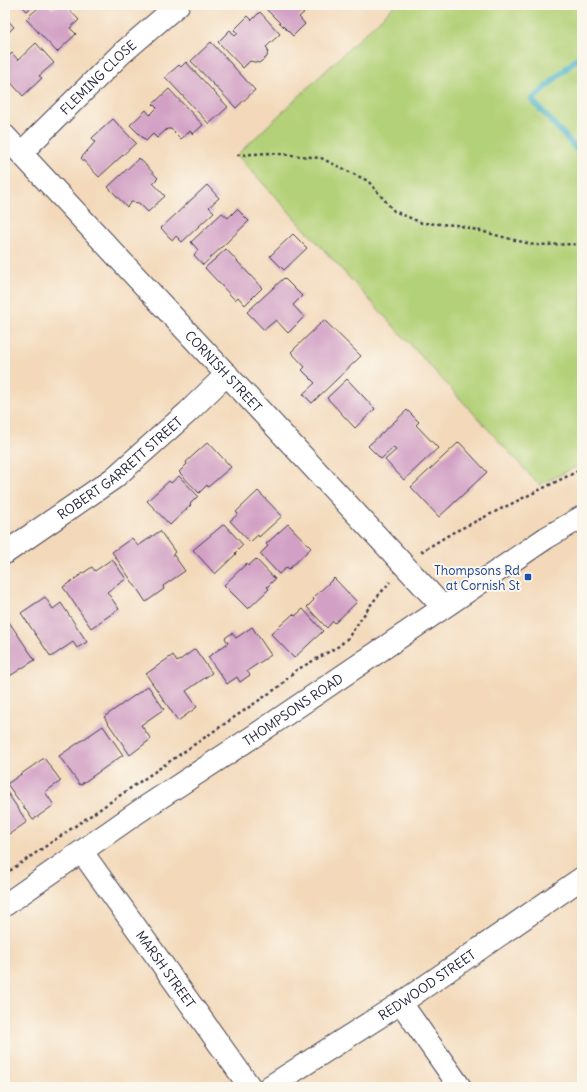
<svg xmlns="http://www.w3.org/2000/svg" width="587" height="1092" viewBox="0 0 587 1092" font-family="Delius,sans-serif">
<style>
.green{fill:#b3d178;stroke:#6a7a5a}
.lines{fill:none;stroke-linecap:round;stroke-linejoin:round}
.stream{stroke:#4ab2c8;stroke-width:6}
.building{fill:#d2a0c5}
.minor-casing{stroke:#413d4e;stroke-width:24}
.tertiary-casing{stroke:#413d4e;stroke-width:24}
.path{stroke:#413d4e;stroke-width:2.5;stroke-dasharray:3 3;stroke-linecap:butt}
.minor{stroke:#fff;stroke-width:22}
.tertiary{stroke:#fff;stroke-width:22}
.transit-dot{fill:#1a4fb4;stroke:#fbf7ec;stroke-width:1.5}
.labels{text-anchor:middle;stroke-width:4;stroke-linejoin:round;paint-order:stroke}
.street-label{font-size:13px;fill:#22223b;stroke:#fbf7ec}
.transit-label{font-size:13px;fill:#164399;stroke:#fbf7ec;text-anchor:end}
</style>
<rect width="100%" height="100%" fill="#fbf7ec"/>
<filter id="ink" filterUnits="userSpaceOnUse"><feTurbulence type="fractalNoise" baseFrequency=".025" numOctaves="2"/><feDisplacementMap in="SourceGraphic" scale="8" xChannelSelector="R" yChannelSelector="G"/><feConvolveMatrix kernelMatrix="1 2 1 2 8 2 1 2 1" color-interpolation-filters="sRGB"/></filter>
<filter id="wash" filterUnits="userSpaceOnUse"><feTurbulence type="fractalNoise" baseFrequency=".012" numOctaves="4" result="noise"/><feDisplacementMap in="SourceGraphic" scale="16" xChannelSelector="R" yChannelSelector="G"/><feGaussianBlur stdDeviation="0.9" result="paint"/><feColorMatrix in="noise" values="0 0 0 0 0 0 0 0 0 0 0 0 0 0 0 0 0 1.4 0 .05"/><feComposite in="paint" operator="in"/></filter>
<g filter="url(#wash)">
<rect width="100%" height="100%" fill="#f3d9ba"/>
<path class="green" d="M395 5H582V464L539 485 237 155Z"/>
<g class="lines">
<path class="stream" d="M582 54 532 100 582 155"/>
</g>
<g id="blocks">
<path class="building" d="M21 5H34L27 11Z
M41 5H49L52 9 57 5H65L79 20 70 28 76 34 57 52 26 19Z
M262 5H313L299 17 305 24 293 36Z
M260 12 280 34 266 47 268 49 267 57 259 63 250 61 243 68 218 42 230 30 235 36 238 33 234 30 248 16 252 20Z
M5 17 14 27 5 36Z
M211 42 255 90 236 108 191 61Z
M36 43 54 63 39 76 42 78 23 96 5 76V60L12 53 18 60Z
M186 62 228 107 209 124 165 77 179 65 181 67Z
M169 89 203 125 193 134 190 131 181 139 171 129H167L157 138 153 134 146 141 130 125 146 110 150 115 157 108 153 104Z
M113 119 136 143 99 177 81 158 95 142 92 138Z
M139 158 158 178 153 183 165 196 148 212 139 203 131 202 127 207 108 187Z
M207 185 219 198 209 207 214 212 182 242 176 236 173 240 170 238 161 228Z
M237 209 249 221 203 265 194 255 198 250 191 242 222 213 228 218Z
M293 234 307 248 284 270 270 256Z
M226 249 262 288 245 305 238 297 235 300 205 268Z
M284 278 302 296 293 305 304 317 288 333 276 320 264 330 247 312Z
M324 320 361 356 312 403 303 394 315 383 302 370 305 367 291 352Z
M347 379 375 409 355 428 327 398Z
M407 410 419 422 416 425 438 448 404 480 385 460 396 450 394 447 381 459 368 446Z
M208 442 231 467 208 487 207 485 199 493 179 472 187 464 186 462Z
M459 442 487 472 439 517 411 487Z
M179 476 198 496 190 504 191 505 170 525 147 501 169 481 171 483Z
M258 491 282 516 259 537 258 535 250 542 230 521 238 514 236 512Z
M224 524 243 545 235 553 236 554 215 574 193 550Z
M288 524 311 548 289 569 287 567 279 574 260 554 268 546 266 544Z
M160 531 175 552 173 554 185 571 163 586 164 589 146 602 112 552 132 538 138 546Z
M112 559 126 579 107 592 119 609 91 628 63 587 92 567 95 571Z
M256 559 275 579 267 587 269 589 248 609 224 585 247 563 248 566Z
M334 578 357 602 335 623 333 621 327 628 307 607 314 600 313 598Z
M45 597 53 609 61 603 87 642 77 648 73 642 51 657 21 613Z
M303 609 323 631 294 658 271 634 293 614 295 616Z
M9 622 35 660 5 679V624Z
M252 627 271 655 247 671 250 675 240 682 237 677 227 684 208 657 228 643 225 638 232 633 236 638Z
M195 649 212 673 186 691 197 707 178 721 146 674 173 655 177 662Z
M148 686 164 709 141 725 151 739 130 755 104 717Z
M103 726 123 755 80 785 59 756Z
M44 758 61 781 45 792 54 805 33 820 7 784Z
M5 789 27 822 5 837Z"/>
</g>
</g>
<g filter="url(#ink)">
<use href="#blocks" fill-opacity="0" stroke="#413d4e" stroke-width="1"/>
<g class="lines">
<g class="minor-casing">
<g id="minor">
<path id="s1" d="M5 136 443 607"/>
<path id="s2" d="M21 153 121 54 178 5"/>
<path id="s3" d="M5 553 114 478 188 412 227 374"/>
<path id="s4" d="M82 852 250 1087"/>
<path d="M401 1003 460 1087"/>
<path id="s5" d="M269 1087 401 1003 582 878"/>
</g>
</g>
<g class="tertiary-casing">
<g id="tertiary">
<path id="s6" d="M5 905 138 812 257 734 546 538 582 517"/>
</g>
</g>
<path class="path" d="M237 155 270 153 321 158 368 181 394 211 422 223 457 225 534 245 582 244
M421 552 452 533 582 469
M5 874 280 686 295 671 339 646 348 638 372 603 390 582"/>
<use href="#minor" class="minor"/>
<use href="#tertiary" class="tertiary"/>
</g>
</g>
<rect class="transit-dot" x="524" y="573" width="8" height="8" rx="2"/>
<g class="labels">
<g class="street-label">
<text dy="5" stroke="none"><textPath href="#s2" startOffset="108">FLEMING CLOSE</textPath></text>
<text dy="5" stroke="none"><textPath href="#s1" startOffset="321">CORNISH STREET</textPath></text>
<text dy="5" stroke="none"><textPath href="#s3" startOffset="143">ROBERT GARRETT STREET</textPath></text>
<text dy="5" stroke="none"><textPath href="#s6" startOffset="348">THOMPSONS ROAD</textPath></text>
<text dy="5" stroke="none"><textPath href="#s4" startOffset="144">MARSH STREET</textPath></text>
<text dy="5" stroke="none"><textPath href="#s5" startOffset="188">REDWOOD STREET</textPath></text>
</g>
<g class="transit-label">
<text x="520" y="575">Thompsons Rd<tspan x="520" dy="15">at Cornish St</tspan></text>
</g>
</g>
<rect width="587" height="1092" fill="none" stroke="#fbf7ec" stroke-width="20"/>
</svg>
